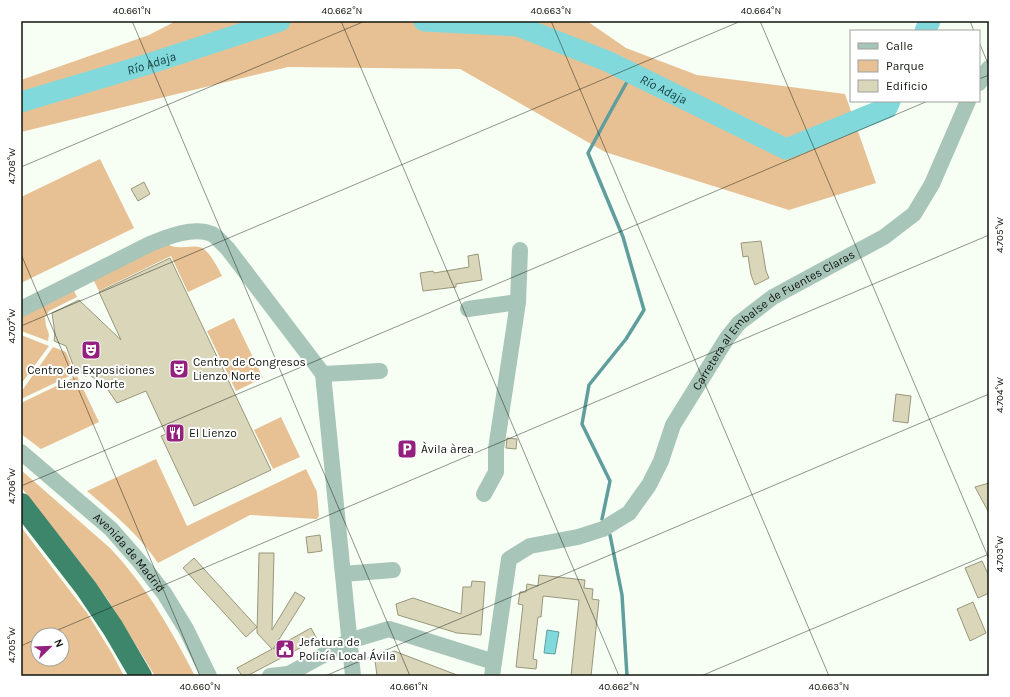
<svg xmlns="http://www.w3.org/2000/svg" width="1010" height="697" viewBox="0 0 1010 697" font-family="Karla,sans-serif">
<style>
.green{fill:#e7c193;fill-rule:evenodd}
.water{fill:#82d9db;stroke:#609e9d}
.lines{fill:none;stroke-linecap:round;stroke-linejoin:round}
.stream{stroke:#609e9d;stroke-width:3.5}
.river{stroke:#82d9db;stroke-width:21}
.building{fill:#d9d6b9;stroke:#99977b}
.minor{stroke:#a7c5b8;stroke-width:16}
.highway{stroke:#3e866b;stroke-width:22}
.ticks{fill:none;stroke:#10160d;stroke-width:1;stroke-opacity:0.45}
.labels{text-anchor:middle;stroke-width:4;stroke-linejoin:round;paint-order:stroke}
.street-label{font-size:12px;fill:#10160d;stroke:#fff}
.poi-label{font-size:12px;fill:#10160d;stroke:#fff;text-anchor:start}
.water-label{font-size:13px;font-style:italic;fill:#153f40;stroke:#fff}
.neatline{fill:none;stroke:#10160d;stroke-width:1.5}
.ticks-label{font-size:10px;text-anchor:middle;fill:#10160d}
</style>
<rect width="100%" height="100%" fill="#f7fef4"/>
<path class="green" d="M176 21H587L626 48 697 75 845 94 876 183 789 210 605 152 460 69 288 67 21 132V80L149 35Z
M100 159 134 228 21 283V197Z
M165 243C179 252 191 243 202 248 210 252 218 268 222 276L188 292 171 256 99 291 93 279Z
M73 288 77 297 49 311 45 317 46 326 49 334 48 341 21 331V314Z
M234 318 263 378 236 391 207 331Z
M21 335 49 346 21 384Z
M53 347 66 352 72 366 78 372 21 399V392Z
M77 376 99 422 41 449 21 434V403Z
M281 417 300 457 273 469 254 430Z
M156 459 187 526 306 469 317 492 319 516 317 519 250 515 158 563C139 535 113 513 87 491Z
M21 470 110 548C126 565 141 584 154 604 169 627 182 651 195 676H155L108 600 89 574 21 487Z
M21 527 87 613 113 655 124 676H21ZM38 635H62V659H38Z"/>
<path class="water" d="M547 630 559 632 555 654 544 653Z"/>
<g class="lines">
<path class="stream" d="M602 519 610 481 582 424 589 385 626 339 644 310 623 237 588 153 613 107 632 73
M610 535 622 595 627 676"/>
<g class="river">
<path id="s1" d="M424 21 518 26 607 61 786 149 887 108 890 101"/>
<path d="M925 31 930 21"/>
<path id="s2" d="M21 102 145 65 280 21"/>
</g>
</g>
<path class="building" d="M144 182 150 194 138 201 131 189Z
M761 241 766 271 769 278 755 285 751 275 748 256 743 257 741 243Z
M478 254 482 280 456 284V287L423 291 420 273 433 271 434 273 469 267 468 256Z
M170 258 271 470 194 506 161 436 166 434 146 391 117 403 108 390 90 375 85 376 73 365 66 346 54 341 55 334 52 313 79 300 121 340 99 292Z
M896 394 911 396 908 423 893 421Z
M507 438 517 439 516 449 506 448Z
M989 483V513L975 487Z
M320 535 322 551 308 553 306 537Z
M259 553H274L272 630 295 592 305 598 273 649 311 628 317 639 247 676H242L237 668 272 649 257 633Z
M194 558 257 627 246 637 183 568Z
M982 561 989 576V593L978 598 965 568Z
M539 575 585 580 584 588 593 589 592 599 599 600 591 676H571L579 600 543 596 541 617H538L533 659 537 660 536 669 516 667 523 605 518 604 520 592H526L527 584 538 586Z
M472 581 485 582 481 635 457 633 398 615 396 604 413 598 461 614 463 587H471Z
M973 602 986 633 970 641 957 609Z
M394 651 457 675V676H377L375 660Z"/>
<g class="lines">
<g class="minor">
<path d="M979 83 989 68"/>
<path d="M21 309 150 244C167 237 193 226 212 234 216 236 224 245 228 249L323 374 353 676"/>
<path d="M468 309 518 302"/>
<path d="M323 374 380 371"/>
<path id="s3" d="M21 452 111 529 139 561 164 593 186 629 209 676"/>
<path d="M484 494 496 472V449L518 302 520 250"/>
<path d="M343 574 393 570"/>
<path d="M270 676 288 674"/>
<path d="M285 676 349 641 389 629 494 662"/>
<path id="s4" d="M492 676 509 559 530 546 578 537 603 529 629 513 649 485 661 461 673 425 727 338 739 323 773 297 884 237 914 214 932 184 968 101"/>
</g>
<path class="highway" d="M21 504 86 588 113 628 141 676"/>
</g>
<path class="ticks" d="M132 21 410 676M341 21 619 676M551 21 829 676M760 21 989 559M970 21 974 31M979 42 989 66M979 79 989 75M21 167 365 21M21 254 200 676M21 326 741 21M21 486 928 101M46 635 989 235M21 646 38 638M325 676 989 394M701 676 989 554"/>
<defs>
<g id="theatre-square" transform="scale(1)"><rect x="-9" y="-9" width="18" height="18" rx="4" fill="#931f7e" stroke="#fff"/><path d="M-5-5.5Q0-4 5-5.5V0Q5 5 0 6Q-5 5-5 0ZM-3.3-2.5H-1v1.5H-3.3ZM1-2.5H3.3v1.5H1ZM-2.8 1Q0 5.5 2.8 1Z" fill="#fff"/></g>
<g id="restaurant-square" transform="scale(1)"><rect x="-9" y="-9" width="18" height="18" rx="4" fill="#931f7e" stroke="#fff"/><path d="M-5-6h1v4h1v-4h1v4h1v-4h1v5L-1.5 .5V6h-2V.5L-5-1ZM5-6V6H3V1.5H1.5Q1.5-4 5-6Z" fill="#fff"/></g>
<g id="parking-square" transform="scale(1)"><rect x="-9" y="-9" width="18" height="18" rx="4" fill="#931f7e" stroke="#fff"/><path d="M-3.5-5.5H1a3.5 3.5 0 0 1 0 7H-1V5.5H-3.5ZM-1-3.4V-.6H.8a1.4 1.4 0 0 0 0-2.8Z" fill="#fff"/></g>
<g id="civic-square" transform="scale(1)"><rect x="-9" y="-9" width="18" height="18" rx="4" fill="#931f7e" stroke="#fff"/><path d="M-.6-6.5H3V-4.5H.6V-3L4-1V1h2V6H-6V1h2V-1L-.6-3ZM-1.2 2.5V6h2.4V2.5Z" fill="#fff"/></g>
</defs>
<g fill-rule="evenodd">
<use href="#theatre-square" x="91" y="350"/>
<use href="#theatre-square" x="179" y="369"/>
<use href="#restaurant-square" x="175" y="433"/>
<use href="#parking-square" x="407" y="449"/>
<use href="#civic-square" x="285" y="649"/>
</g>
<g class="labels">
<g class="street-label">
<text dy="4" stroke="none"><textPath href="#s4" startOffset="497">Carretera al Embalse de Fuentes Claras</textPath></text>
<text dy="4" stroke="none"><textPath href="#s3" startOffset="148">Avenida de Madrid</textPath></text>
</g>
<g class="poi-label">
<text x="193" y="366">Centro de Congresos<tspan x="193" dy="14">Lienzo Norte</tspan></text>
<text x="91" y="374" text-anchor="middle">Centro de Exposiciones<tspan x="91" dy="14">Lienzo Norte</tspan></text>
<text x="189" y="437">El Lienzo</text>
<text x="421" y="453">Àvila àrea</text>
<text x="299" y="646">Jefatura de<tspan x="299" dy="14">Policía Local Ávila</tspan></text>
</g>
<g class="water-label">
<text dy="5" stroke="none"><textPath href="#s2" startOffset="136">Río Adaja</textPath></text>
<text dy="5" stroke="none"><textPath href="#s1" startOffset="253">Río Adaja</textPath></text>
</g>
</g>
<rect width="1010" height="697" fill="none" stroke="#ffffff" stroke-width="44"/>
<rect x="850" y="30" width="130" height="72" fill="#ffffff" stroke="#9fa29e"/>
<rect x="858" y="43" width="20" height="6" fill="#a7c5b8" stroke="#9fa29e"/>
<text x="886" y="50" font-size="12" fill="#10160d">Calle</text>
<rect x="858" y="60" width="20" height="12" fill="#e7c193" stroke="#9fa29e"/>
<text x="886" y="70" font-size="12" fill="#10160d">Parque</text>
<rect x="858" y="80" width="20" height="12" fill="#d9d6b9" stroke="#9fa29e"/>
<text x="886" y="90" font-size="12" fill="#10160d">Edificio</text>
<g transform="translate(50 647) rotate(67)"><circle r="19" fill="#ffffff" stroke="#9fa29e"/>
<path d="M0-3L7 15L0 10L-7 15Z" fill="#931f7e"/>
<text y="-6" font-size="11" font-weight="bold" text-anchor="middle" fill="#10160d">N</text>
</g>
<rect x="22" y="22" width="966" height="653" class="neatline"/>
<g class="ticks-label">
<text x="132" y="14">40.661°N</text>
<text x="342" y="14">40.662°N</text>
<text x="551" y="14">40.663°N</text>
<text x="761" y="14">40.664°N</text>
<text transform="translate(11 166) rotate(-90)" y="4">4.708°W</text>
<text transform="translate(999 235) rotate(-90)" y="4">4.705°W</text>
<text transform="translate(11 326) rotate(-90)" y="4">4.707°W</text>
<text transform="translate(999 395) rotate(-90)" y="4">4.704°W</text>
<text transform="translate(11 486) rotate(-90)" y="4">4.706°W</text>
<text transform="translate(999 554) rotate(-90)" y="4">4.703°W</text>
<text transform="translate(11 645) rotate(-90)" y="4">4.705°W</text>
<text x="200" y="690">40.660°N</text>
<text x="409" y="690">40.661°N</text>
<text x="619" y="690">40.662°N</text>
<text x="829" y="690">40.663°N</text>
</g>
</svg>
